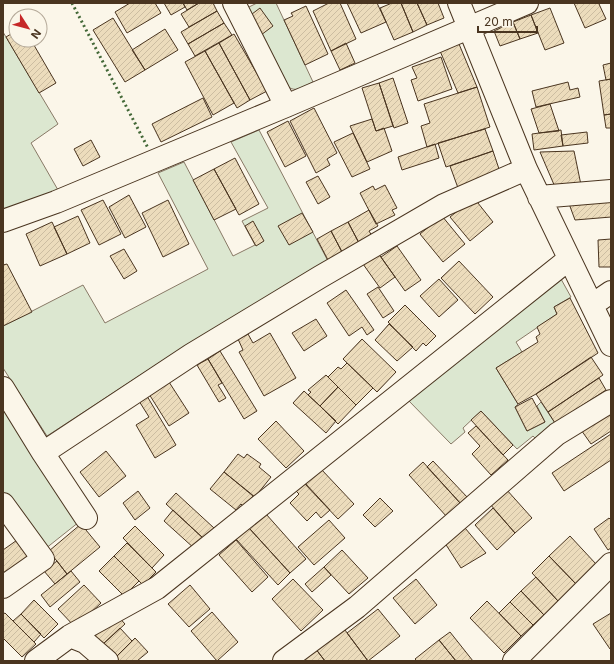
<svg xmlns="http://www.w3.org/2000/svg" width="614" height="664" viewBox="0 0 614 664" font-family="Inter,sans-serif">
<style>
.green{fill:#dce7d0;stroke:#887966}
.building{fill:url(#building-hatch);stroke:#4a3520}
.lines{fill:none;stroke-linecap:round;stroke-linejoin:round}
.minor-casing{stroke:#4a3520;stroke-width:24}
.minor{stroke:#fbf6e9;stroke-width:22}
.hedge{stroke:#436837;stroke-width:3;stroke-dasharray:2 3;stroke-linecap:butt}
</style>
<defs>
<pattern id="building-hatch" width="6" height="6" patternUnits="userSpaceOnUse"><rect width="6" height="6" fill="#ecdcbc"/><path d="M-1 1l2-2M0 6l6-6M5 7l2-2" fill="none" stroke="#ccbda1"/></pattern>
</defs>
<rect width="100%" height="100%" fill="#fbf6e9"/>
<path class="green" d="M257 3H276L313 82C301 88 296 94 284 84L241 11Z
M3 32 58 124 31 143 58 190 3 210Z
M259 130 329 263 185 346 47 436 3 368V326L83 285 105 323 208 269 158 173 184 162 233 256 255 245 242 221 268 208 231 142Z
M557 278 561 279 571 297 554 307 557 314 516 342 522 352 496 368 518 404 515 407 527 431 545 422 537 406 541 402 555 423 537 440 533 436 517 449 481 411 463 428 465 432 451 444 408 400Z
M3 406 79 522 45 549 3 497Z"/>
<path class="building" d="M130 3H155L161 13 127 33 115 12Z
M164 3H183L185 7 171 15Z
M183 3H199L187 10Z
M199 3H213L217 11 189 27 181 14Z
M329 3H340L356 39 331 51 313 11Z
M347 3H377L386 22 361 33Z
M392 3H401L413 32 394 40 380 8Z
M401 3H417L427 25 413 32Z
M417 3H438L444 18 427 25Z
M574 3H602L599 4 606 19 585 28Z
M306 6 328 54 305 65 284 20 293 16 291 13Z
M260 8 273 26 261 35 248 17Z
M550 8 564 43 545 50 531 15Z
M217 11 224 23 188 44 181 32Z
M531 15 538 33 520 39 513 22Z
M113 18 145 70 125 82 93 30Z
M513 22 520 39 500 46 494 31Z
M224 23 232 35 195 56 188 44Z
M165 29 178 50 145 70 132 50Z
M16 31V40H31L56 83 39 93 6 37Z
M234 34 267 91 250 100 219 43Z
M219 43 250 100 237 108 205 51Z
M346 43 355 63 340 70 331 51Z
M459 44 477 87 458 93 440 51Z
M205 51 234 103 213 115 185 62Z
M441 57 452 89 418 101 411 80 417 78 412 67Z
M611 63V79L606 80 603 65Z
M393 78 408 123 394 128 379 83Z
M611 79V114L604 115 599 81Z
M568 82 570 90 578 88 580 97 536 107 532 91Z
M379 83 393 126 376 131 362 88Z
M477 87 490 127 427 147 421 126 430 123 424 104Z
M203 98 212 117 161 142 152 124Z
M550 104 559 131 539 133 531 109Z
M314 108 337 153 327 159 330 165 316 173 290 121Z
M611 114V128H606L604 115Z
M372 119 376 131 384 128 392 151 367 162 350 126Z
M288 121 306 156 285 167 267 132Z
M485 129 493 151 446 167 438 143Z
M561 130 563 146 534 150 532 134Z
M587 132 588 143 563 146 561 135Z
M353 133 370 169 352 177 334 142Z
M91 140 100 157 83 166 74 149Z
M435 144 439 158 402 170 398 157Z
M493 151 500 172 458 188 450 166Z
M574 151 581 185 555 187 540 152Z
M235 158 259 204 239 215 214 169Z
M214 169 236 209 214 220 193 180Z
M318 176 330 197 318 204 306 182Z
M385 185 397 208 392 210 395 215 376 224 360 193 373 186 375 190Z
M129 195 146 227 125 238 109 207Z
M611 197V217L575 220 568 201Z
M474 198 493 222 470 241 450 217Z
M103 200 121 234 99 245 81 210Z
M168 200 189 244 163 257 142 213Z
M369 210 378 226 369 231 372 236 359 243 348 222Z
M302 213 313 232 289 245 278 226Z
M78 216 90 243 67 254 54 227Z
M442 216 465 244 443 262 420 234Z
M253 221 264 241 256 246 245 226Z
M52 222 67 254 40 266 26 234Z
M348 222 359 243 342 252 331 231Z
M331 231 342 252 328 260 317 239Z
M611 239V267H599L598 240Z
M397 246 421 280 405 291 381 257Z
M124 249 137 271 124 279 110 256Z
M378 253 395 277 380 288 363 264Z
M459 261 493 297 475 314 441 278Z
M7 264 32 312 3 326V265Z
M439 279 458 300 439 317 420 296Z
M378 287 394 311 383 318 367 294Z
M346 290 374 330 367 335 362 327 349 336 327 303Z
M570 298 598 353 536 394 518 404 496 368 538 342 536 337 540 334 537 327 557 314 554 307Z
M405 305 436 336 426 346 423 343 416 351 388 322Z
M316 319 327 336 304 351 292 333Z
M389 324 413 347 397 361 375 340Z
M270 333 296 378 264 396 239 352 243 350 238 339 248 334 253 343Z
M362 339 396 372 377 392 343 359Z
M220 351 257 411 244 419 208 359Z
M591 357 603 375 548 412 536 394Z
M208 359 222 383 218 385 226 398 219 402 197 365Z
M347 363 373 388 356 405 328 377 338 367 341 369Z
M326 375 338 387 320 406 308 395 311 392 308 390Z
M599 378 606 390 555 423 548 412Z
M169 382 189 413 169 426 149 394Z
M338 387 356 405 338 424 320 406Z
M304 391 336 421 326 433 293 403Z
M147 396 176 445 155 458 136 425 149 417 139 401Z
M532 398 545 422 527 431 515 407Z
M611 406V431L591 444 579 427Z
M481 411 513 445 503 455 471 420Z
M276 421 304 451 286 468 258 439Z
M476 426 508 460 491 475 472 454 480 446 468 433Z
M611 434V460L564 491 552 473Z
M106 451 126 476 99 497 80 472Z
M238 454 244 458 247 454 261 464 259 467 271 477 255 497 224 472Z
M433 461 468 498 461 504 427 467Z
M423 462 461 504 447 517 409 475Z
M321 469 354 504 338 519 305 484Z
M224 472 253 496 244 507 241 504 236 510 210 489Z
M304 482 330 510 321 518 316 512 307 521 290 503 299 494 295 490Z
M506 489 532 518 515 533 490 504Z
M138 491 150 508 135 520 123 503Z
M176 493 214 528 204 539 166 504Z
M380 498 393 511 375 527 363 515Z
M493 508 515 533 497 550 475 525Z
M173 510 204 539 195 549 164 521Z
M266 514 306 559 290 573 249 528Z
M609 518 611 520V548L608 550 594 529Z
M329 520 345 538 314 565 298 547Z
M460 522 486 553 461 568 441 537Z
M81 524 100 547 67 574 49 551Z
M135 526 164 555 152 568 123 538Z
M249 528 290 573 278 585 236 539Z
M570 536 596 564 576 584 549 556Z
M20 538 33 556 3 578V550Z
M236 540 268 577 252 592 219 555Z
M127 543 156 572 143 585 114 556Z
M342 550 368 578 349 594 324 567Z
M114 556 139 581 124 596 99 571Z
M549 556 576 584 558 601 532 573Z
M57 561 67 574 55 584 44 571Z
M324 567 331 575 312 592 305 584Z
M71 571 80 582 50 607 41 595Z
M536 577 558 601 544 615 521 591Z
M293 579 323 610 301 631 272 599Z
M416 579 437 605 415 624 393 598Z
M84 585 101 603 75 627 58 609Z
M190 585 210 609 189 627 168 604Z
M521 591 544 615 533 625 510 602Z
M34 600 58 624 44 638 21 614Z
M487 601 521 636 504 653 470 618Z
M510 602 533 625 521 636 499 613Z
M378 609 400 636 368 661 347 633Z
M212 612 238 642 217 661 191 631Z
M5 613 36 644 22 657 3 638V614Z
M611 613V648L610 649 593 624Z
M21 614 41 634 34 642 13 621Z
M116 614 125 624 102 645 93 635Z
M342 626 368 661H325L315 648Z
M120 628 132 641 115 658 102 645Z
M450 632 473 661H456L439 640Z
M135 638 148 652 137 661H117L115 658Z
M439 640 456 661H417L415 659Z
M315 648 325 661H303L301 658Z"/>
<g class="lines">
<g class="minor-casing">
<path id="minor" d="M234 3 286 106
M459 3 526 169 611 345
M539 197 611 191
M3 221 56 202 286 106 527 3
M592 305 611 292
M3 388 43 453 191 355 320 277 444 205 526 169
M43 453 86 518
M3 504 43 559 3 587
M70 636 85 642 107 661
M36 661 70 636 157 588 569 259
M284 661 357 607 557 434 611 401
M514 661 611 564"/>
</g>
<use href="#minor" class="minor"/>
<path class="hedge" d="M72 3 148 148"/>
</g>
<rect width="614" height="664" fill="none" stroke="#4a3520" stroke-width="8"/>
<g transform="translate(28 28) rotate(126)"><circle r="19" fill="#fbf6e9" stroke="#b4a999"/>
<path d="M0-3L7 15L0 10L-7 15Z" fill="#c62828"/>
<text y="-6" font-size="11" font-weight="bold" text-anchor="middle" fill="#4a3520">N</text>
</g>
<path d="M478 26v6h59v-6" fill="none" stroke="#4a3520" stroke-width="2"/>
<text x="484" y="26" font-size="12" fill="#4a3520" stroke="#fbf6e9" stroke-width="3" paint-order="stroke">20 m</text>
</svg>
